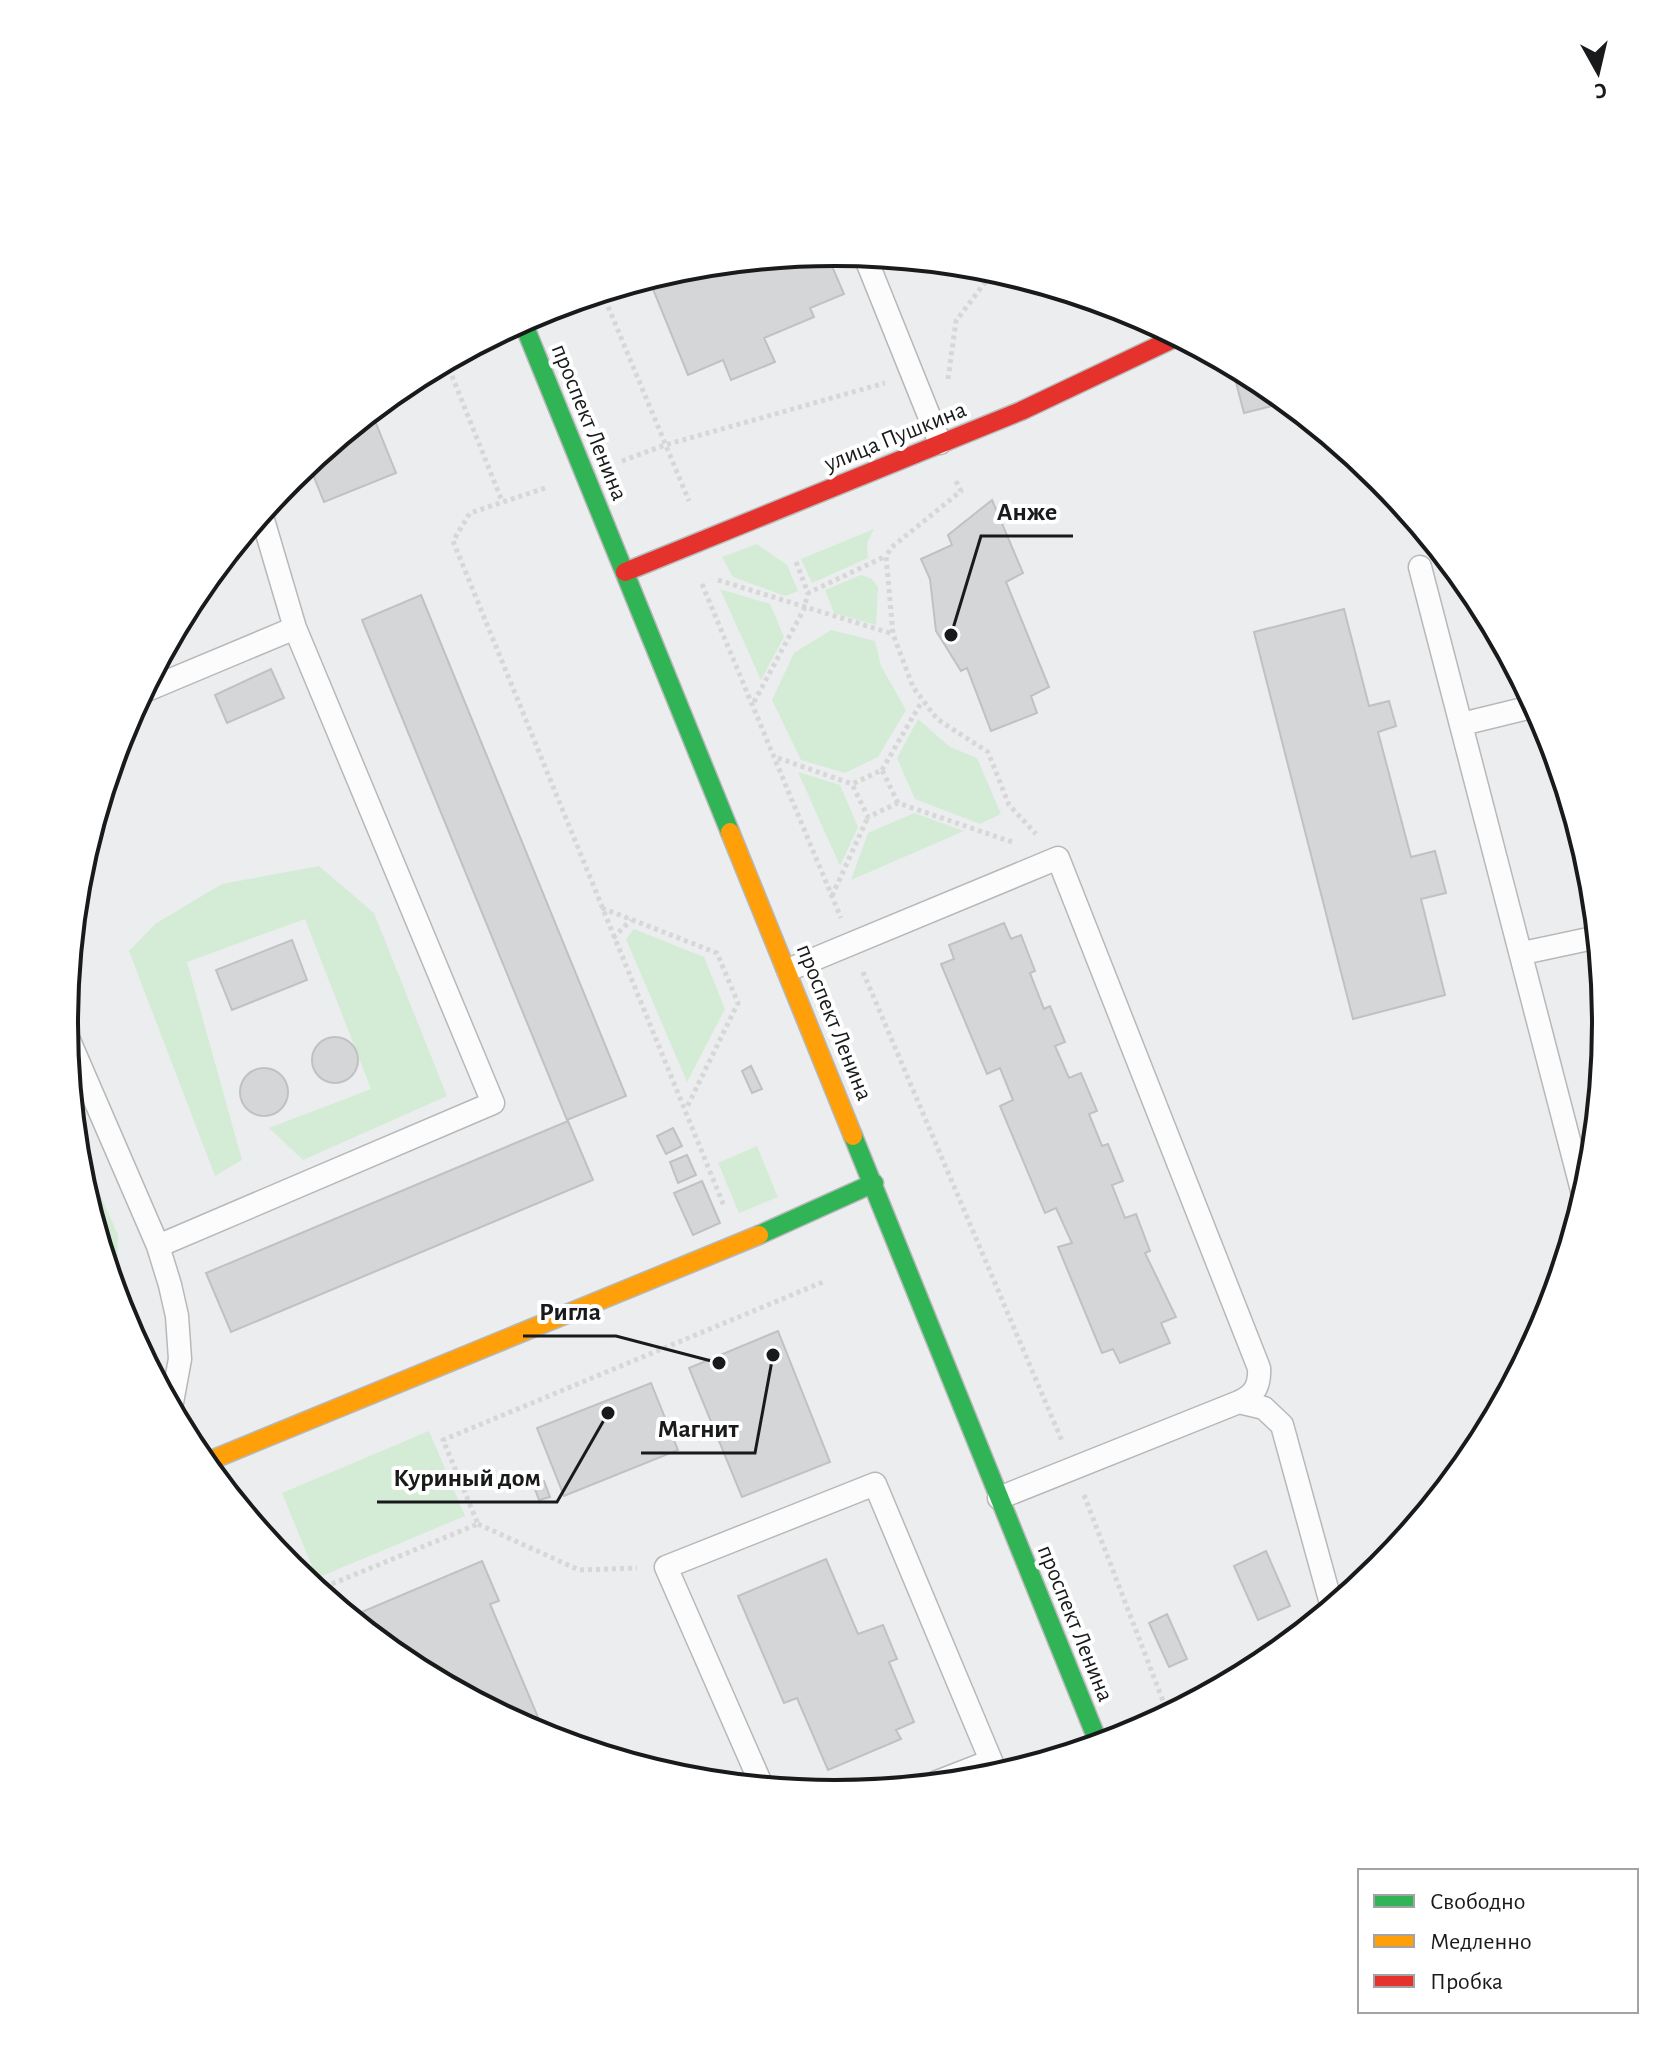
<svg xmlns="http://www.w3.org/2000/svg" width="1670" height="2045" viewBox="0 0 1670 2045" font-family="'Alegreya Sans',sans-serif">
<style>
.green{fill:#d4ecd5}
.building{fill:#d4d6d7;stroke:#c0c1c2;stroke-width:2}
.lines{fill:none;stroke-linecap:round;stroke-linejoin:round}
.lane-casing{stroke:#b7b8b9;stroke-width:25}
.fast-casing{stroke:#b7b8b9;stroke-width:21}
.slow-casing{stroke:#b7b8b9;stroke-width:21}
.jam-casing{stroke:#b7b8b9;stroke-width:21}
.path{stroke:#d7d7d7;stroke-width:5;stroke-dasharray:4 4;stroke-linecap:butt}
.lane{stroke:#fcfcfd;stroke-width:22}
.fast{stroke:#30b455;stroke-width:18}
.slow{stroke:#ff9f0a;stroke-width:18}
.jam{stroke:#e5322d;stroke-width:18}
.labels{text-anchor:middle;stroke-width:8;stroke-linejoin:round;paint-order:stroke}
.street-label{font-size:24px;fill:#191a1b;stroke:#fff}
.rim{fill:none;stroke:#191a1b;stroke-width:4}
.leader{fill:none;stroke:#191a1b;stroke-width:3}
.callout-dot{fill:#191a1b;stroke:#fff;stroke-width:3}
.callout-label{font-size:26px;text-anchor:middle;font-weight:bold;fill:#191a1b;stroke:#fff;stroke-width:8;stroke-linejoin:round;paint-order:stroke}
</style>
<rect width="100%" height="100%" fill="#ebedef"/>
<path class="green" d="M874 529 867 543 868 558 812 583 801 559Z
M757 544 787 565 798 591 785 596 733 577 722 557Z
M861 575 872 579 878 587 876 625 834 613 825 590Z
M720 589 770 604 784 637 761 680Z
M831 630 875 641 881 666 906 710 878 757 845 773 801 760 772 700 794 653Z
M918 719 950 747 977 758 1001 814 980 824 915 799 897 758Z
M798 772 840 785 858 827 840 866Z
M914 813 964 831 851 880 868 833Z
M319 866 374 913 447 1096 303 1160 269 1128 371 1089 305 919 187 962 242 1160 215 1176 129 951 155 924 222 884Z
M634 929 704 957 725 1009 687 1082 626 939Z
M75 1138 118 1235 116 1295 79 1172Z
M757 1146 778 1197 739 1213 718 1163Z
M429 1431 465 1516 317 1578 282 1493Z"/>
<path class="building" d="M810 254 814 263 828 257 844 294 810 308 814 317 764 338 775 362 731 380 723 360 688 375 648 277 685 266Z
M1241 369 1264 382 1288 402 1244 413 1233 371Z
M371 411 396 473 324 502 308 462Z
M992 500 1023 573 1006 582 1049 687 1031 696 1037 713 991 731 967 668 961 671 936 631 930 579 921 559 952 545 948 535Z
M421 595 626 1096 567 1120 362 620Z
M1344 609 1369 706 1389 701 1396 726 1378 732 1411 857 1435 851 1446 893 1421 899 1445 995 1353 1019 1254 632Z
M271 669 284 698 227 723 215 695Z
M1004 923 1011 939 1021 935 1035 971 1030 973 1044 1009 1050 1006 1065 1042 1055 1046 1069 1078 1081 1073 1097 1111 1089 1114 1102 1146 1108 1144 1123 1181 1112 1185 1125 1218 1136 1214 1150 1251 1145 1253 1176 1317 1161 1323 1170 1343 1120 1363 1113 1349 1102 1353 1058 1247 1072 1243 1056 1208 1045 1213 1000 1106 1013 1100 1000 1068 987 1074 941 964 954 959 949 945Z
M292 940 307 980 232 1010 216 970Z
M312 1060a23 23 0 1 1 46 0a23 23 0 1 1-46 0Z
M751 1066 762 1089 752 1093 742 1071Z
M240 1092a24 24 0 1 1 48 0a24 24 0 1 1-48 0Z
M568 1121 593 1180 231 1332 206 1273Z
M673 1128 682 1146 666 1154 657 1136Z
M687 1155 696 1175 678 1183 670 1162Z
M702 1181 720 1223 693 1235 674 1193Z
M778 1331 830 1462 742 1497 689 1368Z
M651 1383 678 1450 564 1496 537 1428Z
M544 1481 550 1497 539 1500 533 1484Z
M1266 1551 1290 1606 1258 1620 1234 1566Z
M826 1559 858 1634 883 1625 897 1659 889 1662 914 1722 896 1730 901 1739 828 1770 797 1698 784 1703 738 1596Z
M482 1561 499 1601 490 1604 546 1736 406 1663 350 1617Z
M1167 1614 1187 1659 1169 1667 1149 1623Z"/>
<g class="lines">
<g class="lane-casing">
<path id="lane" d="M864 254 940 443
M1420 567 1584 1198
M142 692 295 628
M1462 724 1536 706
M1523 953 1598 937
M788 970 1058 858 1259 1368C1260 1385 1255 1395 1239 1402L999 1498
M65 1031 158 1246 170 1285 177 1316 180 1359 171 1408
M158 1246 493 1103 295 628 261 513
M1239 1402 1264 1408 1282 1425 1332 1607
M932 1784 991 1761
M762 1786 666 1567 875 1484 997 1775"/>
</g>
<g class="fast-casing">
<path id="fast" d="M522 320 730 832
M853 1136 1099 1744
M759 1235 874 1183"/>
</g>
<g class="slow-casing">
<path id="slow" d="M730 832 853 1136
M204 1463 759 1235"/>
</g>
<g class="jam-casing">
<path id="jam" d="M625 572 1021 411 1179 336"/>
</g>
<path class="path" d="M602 292 689 501
M446 361 502 501
M948 379 956 321 995 269
M622 461 665 445 885 383
M956 481 961 491 892 547 886 556 893 634 913 687 937 719 988 752 1009 805 1036 834
M545 488 470 513 453 541 724 1206
M796 562 808 593 886 556
M718 580 893 634
M702 584 841 918
M754 702 804 609 808 593
M778 758 852 784
M882 770 922 701
M898 803 882 770 852 784 868 817 898 803 1015 843
M832 896 868 817
M602 908 717 953 738 1003 687 1107
M613 938 631 920
M863 972 1062 1441
M1084 1495 1168 1714
M478 1524 579 1570 637 1568
M317 1590 478 1524 443 1440 823 1282"/>
<use href="#lane" class="lane"/>
<use href="#fast" class="fast"/>
<use href="#slow" class="slow"/>
<use href="#jam" class="jam"/>
</g>
<g class="labels">
<g class="street-label">
<text transform="translate(590 422) rotate(68)" y="8">проспект Ленина</text>
<text transform="translate(895 436) rotate(-22)" y="8">улица Пушкина</text>
<text transform="translate(835 1022) rotate(68)" y="8">проспект Ленина</text>
<text transform="translate(1076 1623) rotate(68)" y="8">проспект Ленина</text>
</g>
</g>
<path d="M0 0H1670V2045H0ZM78 1023a757 757 0 1 1 1514 0a757 757 0 1 1-1514 0Z" fill="#fff" fill-rule="evenodd"/>
<path class="rim" d="M78 1023a757 757 0 1 1 1514 0a757 757 0 1 1-1514 0Z"/>
<path class="leader" d="M951 635L981 536H1073M719 1363L616 1336H523M773 1355L755 1453H641M608 1413L557 1502H377"/>
<g class="callout-dot">
<circle cx="951" cy="635" r="8"/>
<circle cx="719" cy="1363" r="8"/>
<circle cx="773" cy="1355" r="8"/>
<circle cx="608" cy="1413" r="8"/>
</g>
<g class="callout-label">
<text x="1027" y="520">Анже</text>
<text x="570" y="1320">Ригла</text>
<text x="698" y="1437">Магнит</text>
<text x="467" y="1486">Куриный дом</text>
</g>
<rect x="1358" y="1869" width="280" height="144" fill="#ffffff" stroke="#a3a3a4" stroke-width="2"/>
<rect x="1374" y="1895" width="40" height="12" fill="#30b455" stroke="#a3a3a4" stroke-width="2"/>
<text x="1430" y="1909" font-size="24" fill="#191a1b">Свободно</text>
<rect x="1374" y="1935" width="40" height="12" fill="#ff9f0a" stroke="#a3a3a4" stroke-width="2"/>
<text x="1430" y="1949" font-size="24" fill="#191a1b">Медленно</text>
<rect x="1374" y="1975" width="40" height="12" fill="#e5322d" stroke="#a3a3a4" stroke-width="2"/>
<text x="1430" y="1989" font-size="24" fill="#191a1b">Пробка</text>
<g transform="translate(1598 72) rotate(172)" stroke="#ffffff" stroke-width="6" paint-order="stroke">
<path d="M0-6L14 30L0 20L-14 30Z" fill="#191a1b"/>
<text y="-12" font-size="22" font-weight="bold" text-anchor="middle" fill="#191a1b">С</text>
</g>
</svg>
